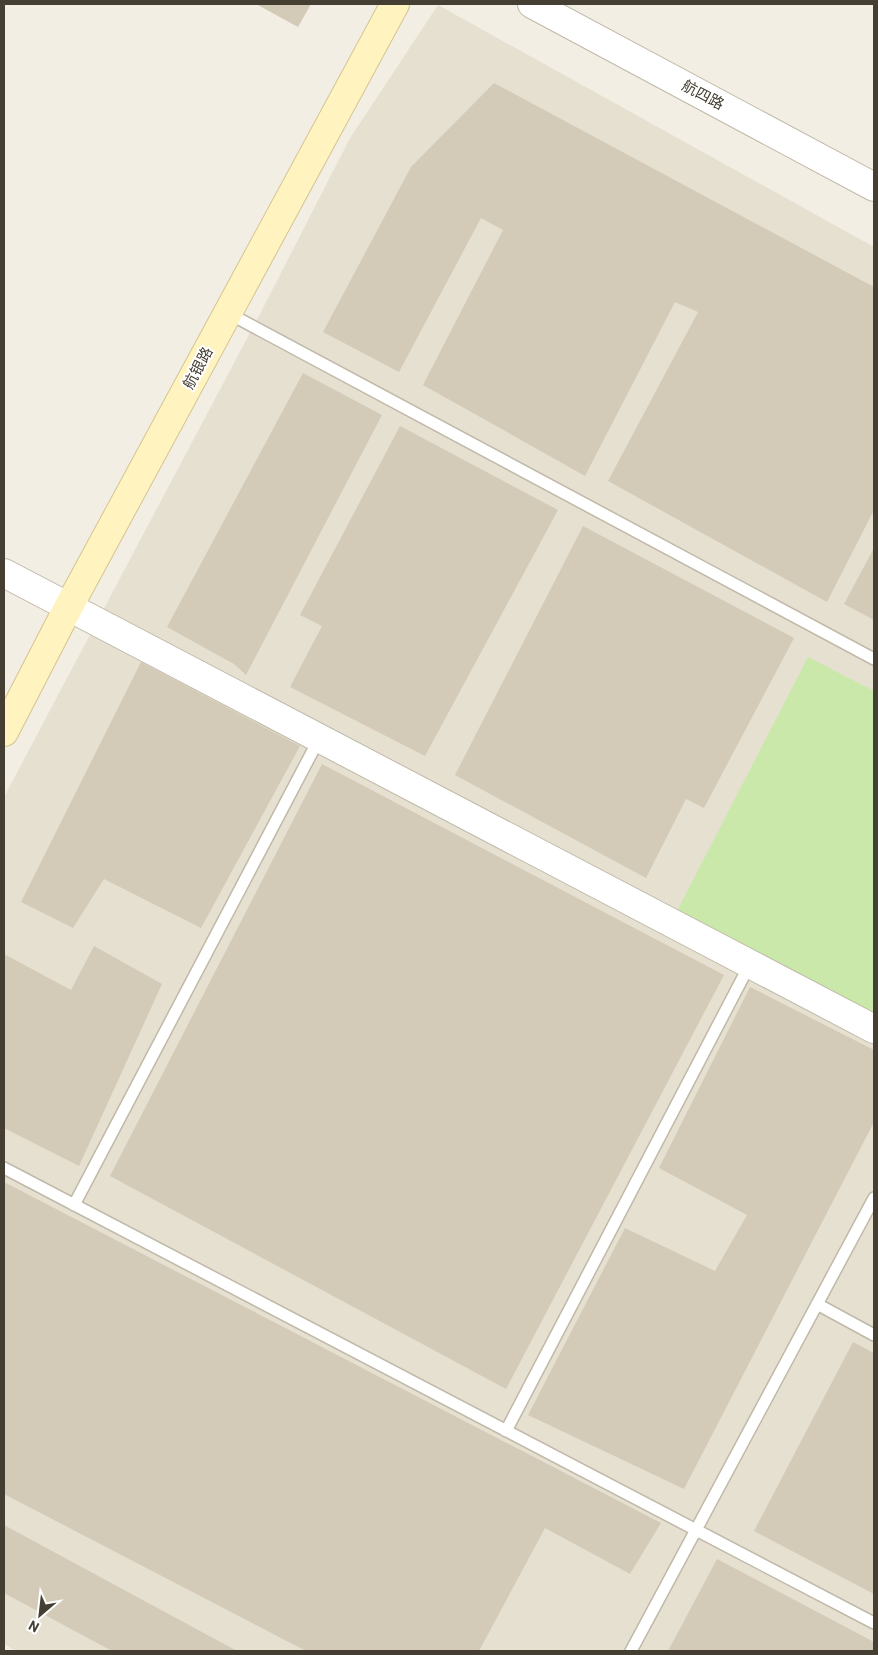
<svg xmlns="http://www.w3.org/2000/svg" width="878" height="1655" viewBox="0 0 878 1655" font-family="Barlow,'Noto Sans SC',sans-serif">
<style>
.residential{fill:#e6e0d1}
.green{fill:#c9e8aa}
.building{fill:#d4cab8}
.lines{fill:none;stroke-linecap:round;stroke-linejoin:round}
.service-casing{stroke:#c0b9a8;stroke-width:14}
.tertiary-casing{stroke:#c0b9a8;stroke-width:30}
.secondary-casing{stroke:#d4c591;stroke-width:30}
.service{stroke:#fff;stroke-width:11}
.tertiary{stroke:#fff;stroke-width:28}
.secondary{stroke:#fff3c0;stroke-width:28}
.labels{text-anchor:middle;stroke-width:4;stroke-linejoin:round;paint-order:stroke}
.street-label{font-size:15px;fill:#443e33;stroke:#fff}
</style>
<rect width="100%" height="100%" fill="#f2eee3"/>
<path class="residential" d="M438 5 874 247V1651H16L4 1644V797L261 312 350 138Z"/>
<path class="green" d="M808 657 874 691V1014L677 911Z"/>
<path class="building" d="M256 4H311L298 27Z
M494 83 874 287V510L827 602 608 481 698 312 675 302 585 476 423 385 503 230 481 218 399 372 323 332 411 167Z
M303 373 382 415 246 675 234 664 167 627Z
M400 426 558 510 425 756 290 687 322 626 300 615Z
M583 526 794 638 704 808 686 799 646 878 455 775Z
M874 548V620L844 604Z
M141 662 300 746 201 928 104 879 73 928 21 902Z
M322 764 724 975 506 1389 110 1176Z
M94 946 162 984 79 1166 4 1128V954L71 990Z
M750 987 874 1050V1122L684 1489 528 1415 625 1228 715 1271 747 1215 659 1168Z
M4 1182 661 1523 630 1574 545 1528 479 1651H306L4 1494Z
M853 1342 874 1353V1594L754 1531Z
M4 1525 237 1651H112L4 1593Z
M717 1559 874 1642V1651H668Z"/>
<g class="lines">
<g class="service-casing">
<path id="service" d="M228 313 874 659
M4 1168 874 1623
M74 1205 319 739
M817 1304 874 1335
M506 1431 750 964
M631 1651 874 1198"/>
</g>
<g class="tertiary-casing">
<path id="tertiary" d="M532 4 874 187
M4 573 874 1029"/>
</g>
<g class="secondary-casing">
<path id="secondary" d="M4 732 68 608 395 4"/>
</g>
<use href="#service" class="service"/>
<use href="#tertiary" class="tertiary"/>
<use href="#secondary" class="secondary"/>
</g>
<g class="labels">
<g class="street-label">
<text transform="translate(703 95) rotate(28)" y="5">航四路</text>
<text transform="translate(198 368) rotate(-62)" y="5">航银路</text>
</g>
</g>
<rect width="878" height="1655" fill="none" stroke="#443e33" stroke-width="10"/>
<g transform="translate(40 1615) rotate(208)" stroke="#ffffff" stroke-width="4" paint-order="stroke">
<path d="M0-4L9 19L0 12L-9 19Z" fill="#443e33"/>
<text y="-8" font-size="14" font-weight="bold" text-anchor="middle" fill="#443e33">N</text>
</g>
</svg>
